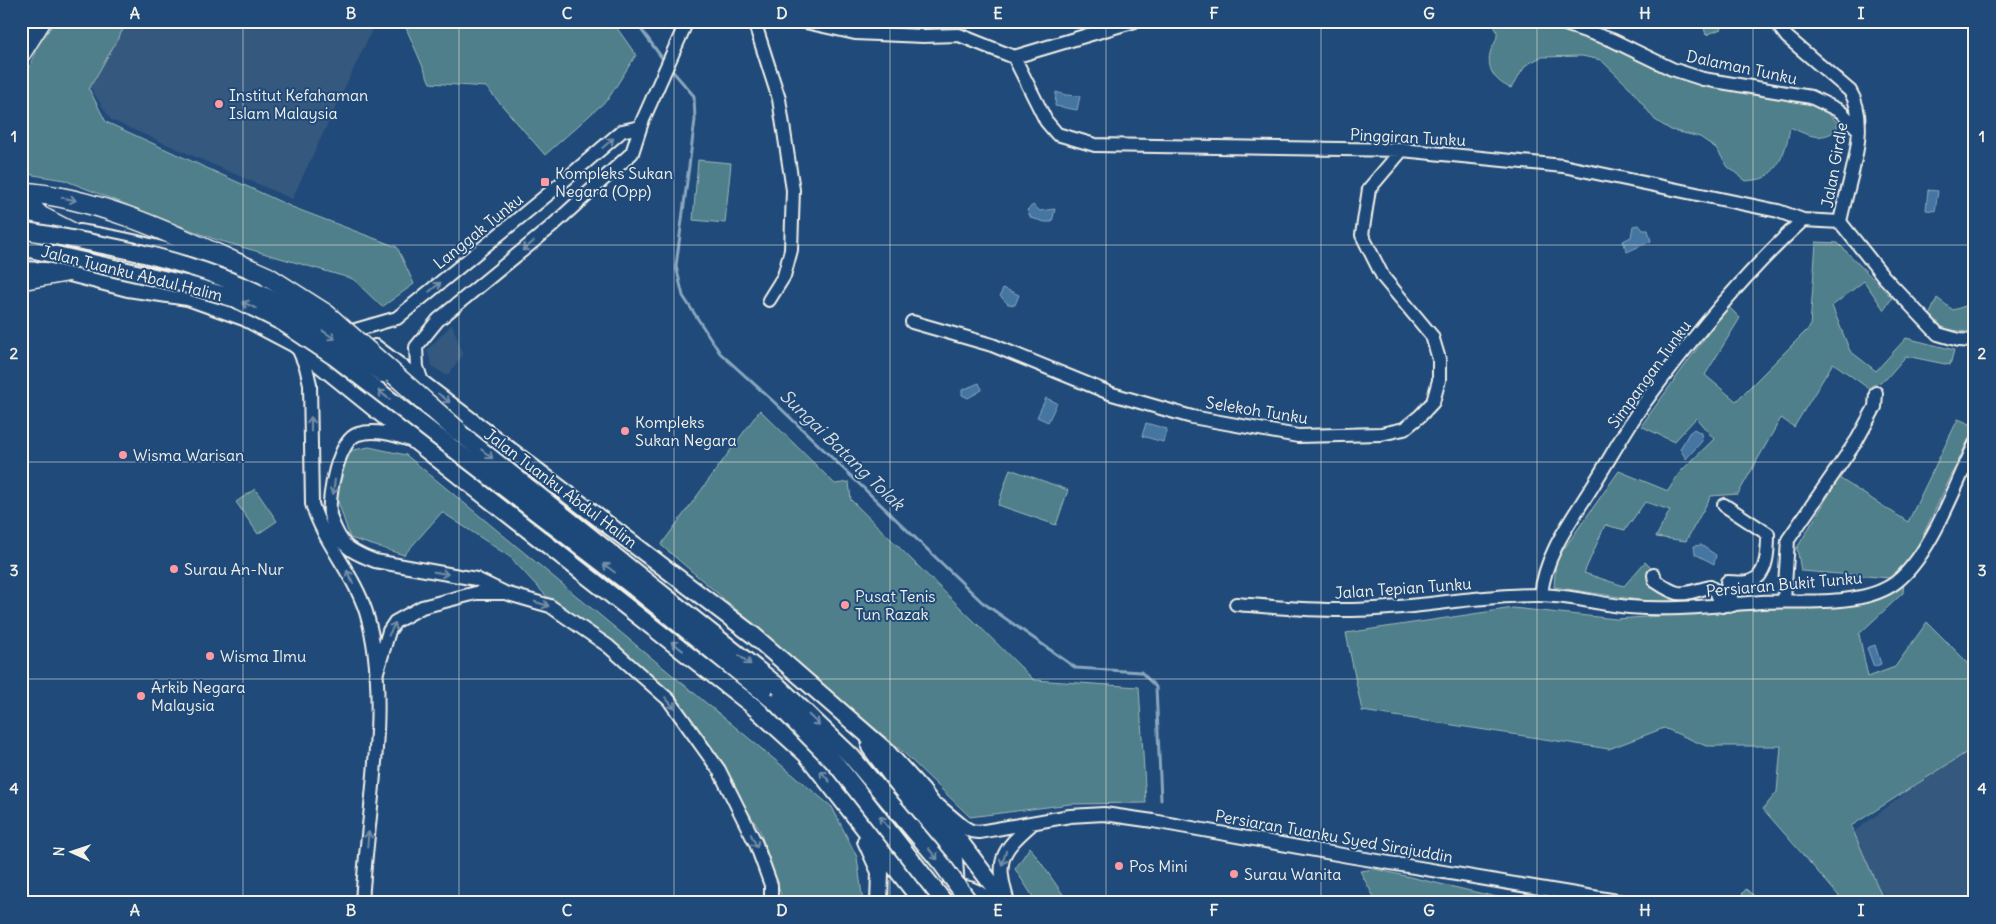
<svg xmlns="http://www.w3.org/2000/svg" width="1996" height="924" viewBox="0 0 1996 924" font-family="Delius,sans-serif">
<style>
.built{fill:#35587e}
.green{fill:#4f7f8a;stroke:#a2b8b9}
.water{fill:#4475a1;stroke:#8aa7bd}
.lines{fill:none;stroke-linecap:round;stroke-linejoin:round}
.stream{stroke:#8aa7bd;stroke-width:3}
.minor-casing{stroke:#f4f1e8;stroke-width:16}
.major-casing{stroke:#f4f1e8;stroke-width:20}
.highway-casing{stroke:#f4f1e8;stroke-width:22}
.minor{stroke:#1f4a7a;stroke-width:12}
.major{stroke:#1f4a7a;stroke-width:16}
.highway{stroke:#1f4a7a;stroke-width:19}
.major-bridge-casing{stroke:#f4f1e8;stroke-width:20;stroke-linecap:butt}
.highway-bridge-casing{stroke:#f4f1e8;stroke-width:22;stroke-linecap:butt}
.major-bridge{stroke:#1f4a7a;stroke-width:16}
.highway-bridge{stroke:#1f4a7a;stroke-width:19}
.oneway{stroke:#748da6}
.grid{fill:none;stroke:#f4f1e8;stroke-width:1;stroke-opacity:0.55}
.poi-dot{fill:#ff9aa2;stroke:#1f4a7a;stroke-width:2}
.labels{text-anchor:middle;stroke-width:4;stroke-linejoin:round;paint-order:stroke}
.street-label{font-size:16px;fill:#f4f1e8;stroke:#1f4a7a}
.poi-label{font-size:16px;fill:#f4f1e8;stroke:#1f4a7a;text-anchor:start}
.water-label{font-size:18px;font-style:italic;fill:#dadedd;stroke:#1f4a7a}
.neatline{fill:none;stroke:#f4f1e8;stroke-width:2}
.grid-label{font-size:16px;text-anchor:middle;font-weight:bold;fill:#f4f1e8}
</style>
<rect width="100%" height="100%" fill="#1f4a7a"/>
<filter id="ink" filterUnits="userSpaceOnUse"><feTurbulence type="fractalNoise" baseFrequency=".02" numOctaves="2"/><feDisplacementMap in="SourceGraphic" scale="10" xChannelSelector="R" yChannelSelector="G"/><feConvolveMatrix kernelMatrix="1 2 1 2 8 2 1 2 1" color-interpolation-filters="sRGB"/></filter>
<g filter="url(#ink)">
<path class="built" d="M129 21H372L374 26 292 199 111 120 90 87Z
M452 324 463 355 447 376 432 366 427 350Z
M1975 741V903H1889L1847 837Z"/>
<path class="green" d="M55 21H128L89 89 106 122 292 207 397 247 414 284 382 307 353 279 214 239 64 180 21 173V88L37 47Z
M403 21H612L636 55 608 99 545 155 486 87 430 83Z
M1490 21H1538L1602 42 1682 79 1818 104 1837 122V130C1819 142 1807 135 1790 127 1787 145 1782 166 1765 177 1761 180 1751 180 1746 181L1728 167 1716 148 1700 137 1671 130 1655 120 1631 89 1601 60 1582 56 1541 57 1526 65 1511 88C1495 82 1485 68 1491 50 1493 46 1497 40 1497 35 1498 30 1493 25 1490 21Z
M1702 21H1719L1721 29 1706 35Z
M698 160 731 163 725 223 693 220Z
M1816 242 1838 243 1892 298 1884 310 1864 281 1832 306 1850 351 1876 371 1906 338 1954 350 1950 365 1906 356 1886 379 1868 388 1833 363 1794 427 1781 418 1738 494 1711 496 1686 541 1656 537 1670 510 1645 502 1625 530 1605 525 1584 573 1624 586 1645 562 1684 601 1658 603 1554 587 1556 560 1619 471 1668 491 1679 473 1714 439 1696 418 1674 442 1641 426 1728 306 1740 318 1705 375 1736 401 1810 327Z
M1937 298 1953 310 1975 303V333L1944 329 1930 314Z
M760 410 835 484 849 482 851 500 1034 680 1139 687 1146 803 1070 804 970 817 905 754 661 545Z
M1958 419 1975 426 1913 556 1891 578 1801 571 1797 548 1839 478 1908 522Z
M369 447 406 455 832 807 857 857 863 903H782V898L760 831 699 730 549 599 510 557 442 512 404 555 350 538 334 489 343 452Z
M1010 469 1068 490 1056 525 998 505Z
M255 489 277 521 258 534 236 502Z
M1904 583 1903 593 1859 634 1868 677 1895 667 1927 622 1975 670V747L1851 826 1885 903H1845L1763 809 1777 792 1781 746H1706L1664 728 1609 749 1362 711 1346 633 1513 608 1616 619 1871 602Z
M1030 847 1069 903H1037L1015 869Z
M1375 869 1523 903H1400L1375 899 1360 871Z
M1746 889 1762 903H1735Z"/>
<path class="water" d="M1056 92 1066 95 1080 96 1077 110 1055 106Z
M1928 190 1938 191 1935 211 1926 210Z
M1033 205 1040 211 1055 209 1052 222H1045L1031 218 1027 210Z
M1639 225 1643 230H1648L1651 241 1627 252 1623 241 1631 237 1633 226Z
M1003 288 1019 295 1015 305 1008 304 1000 296Z
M979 383 982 390 968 398 962 395V390Z
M1046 398 1057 403 1048 422 1037 417Z
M1146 423 1167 429 1163 442 1142 436Z
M1694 429 1701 433 1702 441 1686 459 1680 449 1689 433Z
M1701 545 1716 555 1714 564 1695 554 1694 546Z
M1875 645 1881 664 1874 667 1867 648Z"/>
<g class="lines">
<path class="stream" d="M635 21 665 62
M669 67 694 96 695 120 676 266 683 296 720 353 774 402 982 602 1076 668 1141 672 1156 687 1161 800"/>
<g class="minor-casing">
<path id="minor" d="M754 21 779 99 793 190 791 250 784 276 769 300
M801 21 855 33 923 36 959 35 1014 57 1135 21
M1556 21 1612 40 1672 69 1703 79 1811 97 1840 111 1859 130
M1775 21 1787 37 1850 91C1872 126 1847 184 1840 222L1884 277 1938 334 1959 340 1975 341
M1014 57 1046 121 1057 134 1095 145 1402 150 1563 166 1778 211 1803 220 1840 222
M912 322 992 345 1112 394 1192 417 1298 436 1381 434 1404 429 1420 416 1433 402 1439 380V359L1432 336 1383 277 1362 235 1369 189 1402 150
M352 331 397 318 552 191 622 131 640 127
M298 348 306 367 310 384 312 504C324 543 354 574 366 612 392 697 367 814 362 903
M422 382 417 367 416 347 438 320 551 227 632 153 642 122 687 21
M410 440C393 434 375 429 358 434 338 440 328 496 330 514 331 521 338 536 343 542 350 552 365 557 375 561L476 579 503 592
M1724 505 1768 534C1768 548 1768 576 1751 581 1744 584 1734 582 1727 582L1733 605
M1654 575 1655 581C1682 599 1680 594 1710 587L1716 591 1722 606
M1541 595C1545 554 1571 521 1592 487 1609 460 1624 432 1642 406 1690 340 1742 276 1803 220
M1784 601 1788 540 1857 440 1875 407 1876 393
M1236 604C1275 607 1314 611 1352 610 1415 609 1476 595 1538 595 1568 595 1599 604 1629 607 1674 611 1717 605 1761 602 1800 600 1858 607 1892 585 1929 561 1956 484 1975 444
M376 675 389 631 395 622 422 607 476 593H505L550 606 608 646 669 700 719 770 756 844 771 885V903
M939 806 964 827 971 831 979 832 1070 816 1104 814 1153 821 1348 856 1629 903
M1008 902C995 859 1001 851 1033 823"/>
</g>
<g class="major-casing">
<path id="major" d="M21 219 50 227
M79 233C144 243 207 260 266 288
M21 270 66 272 128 288 188 297 244 317 295 344 415 441 753 706 806 754 923 903
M375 348 753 635 886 751 922 791 1006 903
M529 488 778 686
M520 500 635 588 775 702
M870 747 954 859 956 888 948 903
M866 841 880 872 879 903
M950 887C965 888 978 890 988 903"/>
</g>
<g class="highway-casing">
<path id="highway" d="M21 53 41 21
M21 192C104 197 193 244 268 277
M21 195 40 216 69 231
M21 280 66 272"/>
</g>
<use href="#minor" class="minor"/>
<use href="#major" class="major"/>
<use href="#highway" class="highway"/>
<g class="major-bridge-casing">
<path id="major-bridge" d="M21 230C96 243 175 256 245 287 296 308 339 342 383 374
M21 247 185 284 236 299 282 322 333 356 520 500
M446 422 529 488
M778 686 851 756 941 863 970 903
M775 702 837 765 945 903"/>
</g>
<g class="highway-bridge-casing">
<path id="highway-bridge" d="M268 277 326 314 457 430"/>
</g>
<use href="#major-bridge" class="major-bridge"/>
<use href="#highway-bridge" class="highway-bridge"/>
</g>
<defs><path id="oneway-shaft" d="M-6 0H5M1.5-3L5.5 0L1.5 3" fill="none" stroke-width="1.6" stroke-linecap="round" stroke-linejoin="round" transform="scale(1.25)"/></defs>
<g class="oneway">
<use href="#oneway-shaft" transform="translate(608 143) rotate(-41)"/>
<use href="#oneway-shaft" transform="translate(69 199) rotate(12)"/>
<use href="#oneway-shaft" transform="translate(528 246) rotate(141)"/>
<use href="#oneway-shaft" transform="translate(435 287) rotate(-39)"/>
<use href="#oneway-shaft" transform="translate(249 305) rotate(-154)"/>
<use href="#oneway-shaft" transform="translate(329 335) rotate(34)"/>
<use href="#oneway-shaft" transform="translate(384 395) rotate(-142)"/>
<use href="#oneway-shaft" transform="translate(444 398) rotate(37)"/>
<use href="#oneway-shaft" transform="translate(311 424) rotate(-90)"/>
<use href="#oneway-shaft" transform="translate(487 454) rotate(39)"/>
<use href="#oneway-shaft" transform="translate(334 487) rotate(97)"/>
<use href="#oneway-shaft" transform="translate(609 568) rotate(-143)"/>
<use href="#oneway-shaft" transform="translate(441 573) rotate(10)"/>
<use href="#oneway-shaft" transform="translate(350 577) rotate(-115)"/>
<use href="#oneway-shaft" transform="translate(542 604) rotate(17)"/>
<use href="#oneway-shaft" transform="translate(392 629) rotate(-62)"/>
<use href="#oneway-shaft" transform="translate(677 646) rotate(-142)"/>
<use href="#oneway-shaft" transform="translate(745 660) rotate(38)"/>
<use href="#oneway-shaft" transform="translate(670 703) rotate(50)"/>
<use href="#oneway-shaft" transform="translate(814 720) rotate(44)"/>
<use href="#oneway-shaft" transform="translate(825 776) rotate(-130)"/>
<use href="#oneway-shaft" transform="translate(884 822) rotate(-128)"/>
<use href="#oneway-shaft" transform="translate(368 839) rotate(-85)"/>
<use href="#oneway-shaft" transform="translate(754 841) rotate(65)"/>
<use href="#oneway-shaft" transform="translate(933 854) rotate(51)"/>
<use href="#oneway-shaft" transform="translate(1004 858) rotate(107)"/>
</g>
</g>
<path class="grid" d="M243 21V903M459 21V903M674 21V903M890 21V903M1106 21V903M1321 21V903M1537 21V903M1753 21V903M21 245H1975M21 462H1975M21 679H1975"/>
<g class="poi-dot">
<circle cx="219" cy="104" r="5"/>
<rect x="540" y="177" width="10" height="10" rx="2.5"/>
<circle cx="625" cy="431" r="5"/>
<circle cx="123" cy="455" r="5"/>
<circle cx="174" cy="569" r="5"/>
<circle cx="845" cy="605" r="5"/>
<circle cx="210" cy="656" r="5"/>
<circle cx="141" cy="696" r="5"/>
<circle cx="1119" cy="866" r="5"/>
<circle cx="1234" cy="874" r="5"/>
</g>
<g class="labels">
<g class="street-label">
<text transform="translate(1742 67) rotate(12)" y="6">Dalaman Tunku</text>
<text transform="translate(1408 137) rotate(3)" y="6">Pinggiran Tunku</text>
<text transform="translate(1834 165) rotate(-80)" y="6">Jalan Girdle</text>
<text transform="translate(478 231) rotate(-39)" y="6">Langgak Tunku</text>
<text transform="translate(132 273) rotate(14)" y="6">Jalan Tuanku Abdul Halim</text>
<text transform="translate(1649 374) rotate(-54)" y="6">Simpangan Tunku</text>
<text transform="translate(1257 410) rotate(9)" y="6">Selekoh Tunku</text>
<text transform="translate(561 488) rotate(37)" y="6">Jalan Tuanku Abdul Halim</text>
<text transform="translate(1784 584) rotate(-5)" y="6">Persiaran Bukit Tunku</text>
<text transform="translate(1403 588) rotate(-4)" y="6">Jalan Tepian Tunku</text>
<text transform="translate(1334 836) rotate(10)" y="6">Persiaran Tuanku Syed Sirajuddin</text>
</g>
<g class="poi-label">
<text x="229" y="101">Institut Kefahaman<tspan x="229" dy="18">Islam Malaysia</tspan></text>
<text x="555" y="179">Kompleks Sukan<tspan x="555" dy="18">Negara (Opp)</tspan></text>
<text x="635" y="428">Kompleks<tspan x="635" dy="18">Sukan Negara</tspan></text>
<text x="133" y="461">Wisma Warisan</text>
<text x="184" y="575">Surau An-Nur</text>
<text x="855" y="602">Pusat Tenis<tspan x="855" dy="18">Tun Razak</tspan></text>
<text x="220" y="662">Wisma Ilmu</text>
<text x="151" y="693">Arkib Negara<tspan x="151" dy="18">Malaysia</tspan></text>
<text x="1129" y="872">Pos Mini</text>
<text x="1244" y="880">Surau Wanita</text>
</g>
<g class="water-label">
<text transform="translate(842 450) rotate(44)" y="6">Sungai Batang Tolak</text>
</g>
</g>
<rect width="1996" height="924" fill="none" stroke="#1f4a7a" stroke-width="55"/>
<g transform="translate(72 852) rotate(273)" stroke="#1f4a7a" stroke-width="4" paint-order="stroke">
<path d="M0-4L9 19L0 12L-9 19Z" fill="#f4f1e8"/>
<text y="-8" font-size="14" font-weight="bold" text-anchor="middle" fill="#f4f1e8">N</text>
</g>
<rect x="28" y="28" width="1940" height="868" class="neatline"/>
<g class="grid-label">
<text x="135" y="19">A</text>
<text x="351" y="19">B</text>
<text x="567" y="19">C</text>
<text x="782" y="19">D</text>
<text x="998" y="19">E</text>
<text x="1214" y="19">F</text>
<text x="1429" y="19">G</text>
<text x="1645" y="19">H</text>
<text x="1861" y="19">I</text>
<text x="14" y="142">1</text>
<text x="1982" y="142">1</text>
<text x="14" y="359">2</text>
<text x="1982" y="359">2</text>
<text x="14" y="576">3</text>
<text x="1982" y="576">3</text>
<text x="14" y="794">4</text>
<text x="1982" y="794">4</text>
<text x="135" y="916">A</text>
<text x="351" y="916">B</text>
<text x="567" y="916">C</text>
<text x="782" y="916">D</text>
<text x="998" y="916">E</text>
<text x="1214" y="916">F</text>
<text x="1429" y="916">G</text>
<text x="1645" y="916">H</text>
<text x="1861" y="916">I</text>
</g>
</svg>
